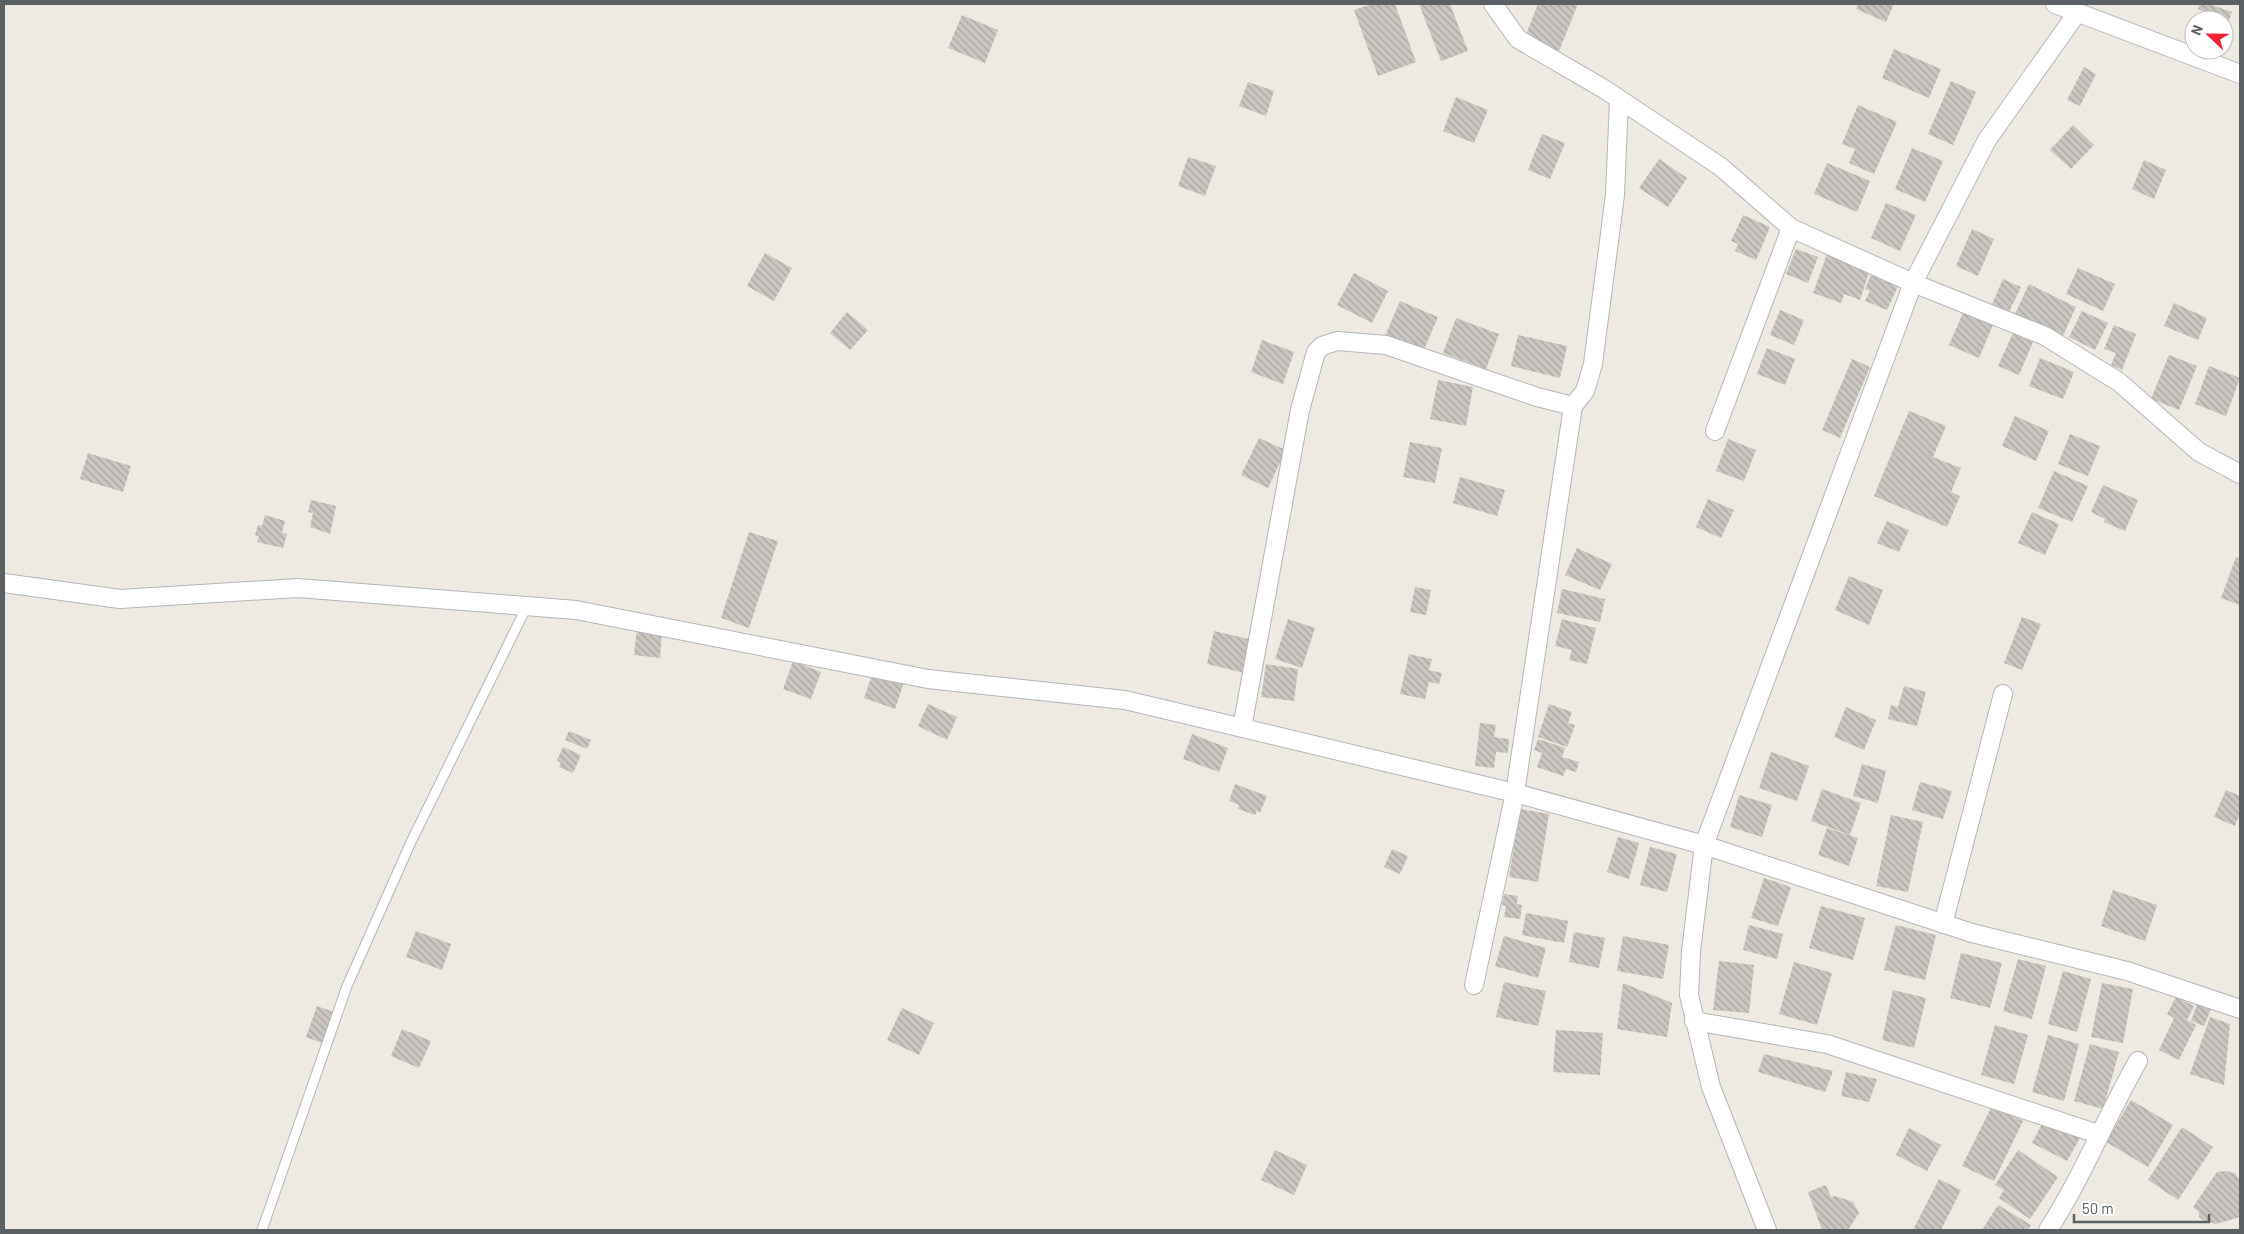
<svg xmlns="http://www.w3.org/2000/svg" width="2244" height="1234" viewBox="0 0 2244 1234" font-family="Barlow,sans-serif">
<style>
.building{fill:url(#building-back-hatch)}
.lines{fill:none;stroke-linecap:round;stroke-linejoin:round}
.lane-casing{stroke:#b2b6ba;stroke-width:11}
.street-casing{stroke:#b2b6ba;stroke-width:20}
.lane{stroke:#fff;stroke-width:9}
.street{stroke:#fff;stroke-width:18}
</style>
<defs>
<pattern id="building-back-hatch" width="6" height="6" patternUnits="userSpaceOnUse" patternTransform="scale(1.25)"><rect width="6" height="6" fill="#cbc6c0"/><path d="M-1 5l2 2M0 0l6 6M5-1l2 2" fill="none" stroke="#a8a4a0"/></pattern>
</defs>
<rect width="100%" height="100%" fill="#eee9e1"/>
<path class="building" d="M1372 4H1395L1416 62 1378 76 1354 10Z
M1419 4H1450L1468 51 1441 61Z
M1538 4H1578L1559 51 1525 37Z
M1858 4H1894L1886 22 1856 9Z
M2200 4H2209L2232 12 2229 20 2218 15 2216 20H2203L2206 13 2198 9Z
M962 15 998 30 985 63 948 48Z
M1894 49 1941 69 1929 98 1882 78Z
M2084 67 2096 74 2080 106 2067 100Z
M1951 81 1976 92 1953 145 1928 134Z
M1248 82 1274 91 1266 116 1239 106Z
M1456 97 1488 110 1474 143 1443 131Z
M1858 105 1897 122 1874 174 1849 163 1855 149 1842 144Z
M2073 125 2094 145 2071 169 2050 150Z
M1542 134 1565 143 1550 179 1528 170Z
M1912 148 1943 161 1925 202 1895 189Z
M1188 157 1216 166 1205 196 1178 186Z
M1659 159 1687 178 1668 207 1639 188Z
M2144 160 2166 170 2154 199 2132 189Z
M1827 163 1870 181 1857 212 1814 194Z
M1886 203 1916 215 1900 251 1871 238Z
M1743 215 1770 227 1756 260 1735 251 1738 244 1731 241Z
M1972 229 1994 239 1978 276 1956 266Z
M1796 249 1818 257 1808 283 1786 274Z
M765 253 792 268 774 301 747 286Z
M1827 254 1870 269 1860 300 1844 294 1841 303 1813 293Z
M2078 268 2115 284 2103 311 2066 294Z
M1354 273 1388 291 1372 323 1337 305Z
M1871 275 1898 286 1887 310 1865 301 1870 291 1865 289Z
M2003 279 2021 287 2009 312 1992 304Z
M2029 284 2076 307 2062 338 2014 316Z
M1400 301 1438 317 1423 352 1385 336Z
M2174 303 2207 318 2198 340 2164 326Z
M1780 310 1804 320 1794 345 1770 335Z
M2082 311 2108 323 2095 350 2069 337Z
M847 312 868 330 850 350 830 333Z
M1963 313 1993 325 1979 358 1949 345Z
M1456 318 1499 334 1486 369 1443 353Z
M2114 325 2136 334 2122 370 2111 365 2116 353 2104 349Z
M2013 333 2033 342 2019 375 1998 366Z
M1518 335 1567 346 1560 378 1511 366Z
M1262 340 1294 352 1283 384 1251 372Z
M1767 348 1795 359 1785 385 1757 374Z
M2169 355 2197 366 2179 410 2151 399Z
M2040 358 2074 372 2063 399 2029 386Z
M1852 359 1870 367 1840 438 1822 430Z
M2209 366 2240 378 2226 416 2195 404Z
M1438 380 1473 387 1466 426 1430 419Z
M1909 411 1946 426 1933 457 1961 468 1951 492 1960 496 1947 527 1874 496Z
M2015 416 2049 431 2036 461 2002 446Z
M2070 434 2100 446 2088 476 2058 464Z
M1259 438 1286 450 1268 488 1241 475Z
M1728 439 1756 450 1744 481 1716 471Z
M1410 442 1442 448 1435 483 1403 477Z
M88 453 131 466 123 492 80 479Z
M2054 471 2088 486 2072 522 2038 508Z
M1460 477 1505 490 1497 516 1453 503Z
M2103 485 2138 500 2125 531 2104 522 2105 519 2091 512Z
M1708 499 1734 510 1721 538 1696 527Z
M311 500 336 506 330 534 310 527 313 513 308 512Z
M2032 512 2059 524 2045 555 2018 543Z
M265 515 285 521 282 533 287 534 283 548 257 542 259 536 255 535 258 525 262 526Z
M1887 521 1909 530 1899 552 1877 543Z
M749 532 778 541 749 628 721 618Z
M1577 548 1612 564 1600 590 1565 575Z
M2236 557 2240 559V605L2221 598Z
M1849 576 1883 590 1869 625 1835 610Z
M1415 587 1431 590 1426 615 1410 612Z
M1562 589 1605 599 1600 622 1557 613Z
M2022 617 2041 624 2022 670 2004 663Z
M1288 619 1315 628 1302 668 1275 659Z
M1562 619 1596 628 1587 664 1569 660 1572 650 1555 646Z
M637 629 662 632 660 658 634 655Z
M1214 631 1253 640 1245 673 1207 664Z
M1409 654 1432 659 1429 670 1442 673 1439 684 1429 682 1425 699 1400 694Z
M793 661 821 672 811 699 783 689Z
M1266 664 1298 669 1294 701 1261 697Z
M873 672 904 682 895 709 864 698Z
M1904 686 1926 692 1917 726 1888 719 1891 705 1898 707Z
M928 704 957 717 947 740 918 726Z
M1549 704 1572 712 1568 723 1575 725 1567 747 1538 737Z
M1846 707 1876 720 1864 750 1834 737Z
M1480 723 1496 725 1494 737 1509 739 1508 753 1496 752 1494 768 1475 766Z
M569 731 591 740 587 749 565 740Z
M1192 734 1228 748 1219 772 1183 759Z
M1538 739 1565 748 1562 757 1579 762 1576 772 1566 769 1563 776 1537 767 1542 753 1534 750Z
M563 747 581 755 573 773 559 767 561 763 557 760Z
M1771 752 1809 766 1797 801 1759 788Z
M1862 764 1886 771 1878 803 1853 796Z
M1920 782 1952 791 1943 819 1912 810Z
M1235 784 1267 796 1260 813 1257 811 1255 815 1238 809 1239 805 1229 801Z
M1822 789 1861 803 1850 835 1811 821Z
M2226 790 2240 796V813L2235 826 2214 817Z
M1739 795 1772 805 1762 837 1730 827Z
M1520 809 1549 814 1538 882 1509 877Z
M1891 815 1923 822 1908 892 1876 886Z
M1827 828 1858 838 1849 866 1818 855Z
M1618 837 1639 843 1629 879 1607 872Z
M1650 847 1677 854 1667 892 1640 885Z
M1392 849 1408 856 1400 874 1384 867Z
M1764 878 1791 887 1778 926 1751 918Z
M2113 890 2157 905 2145 941 2101 926Z
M1504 894 1518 896 1517 904 1522 905 1520 919 1504 917 1506 906 1502 905Z
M1821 906 1865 918 1853 960 1809 948Z
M1526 913 1568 921 1564 943 1522 935Z
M1749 925 1783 934 1777 959 1743 950Z
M1896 925 1936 935 1925 980 1884 970Z
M416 931 451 944 442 970 406 957Z
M1574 932 1605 938 1599 968 1569 962Z
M1504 936 1546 948 1538 978 1495 966Z
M1623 936 1669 945 1663 979 1617 971Z
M1961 953 2002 963 1990 1008 1950 998Z
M2018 959 2046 966 2032 1019 2003 1011Z
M1719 961 1754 965 1749 1013 1713 1010Z
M1794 962 1832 973 1817 1025 1779 1014Z
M2063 971 2091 979 2077 1032 2048 1024Z
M1504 982 1546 991 1538 1026 1496 1017Z
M1623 983 1672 1003 1667 1037 1617 1029Z
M2102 983 2133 989 2123 1043 2091 1037Z
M1893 990 1926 998 1914 1048 1882 1040Z
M2176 997 2194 1006 2187 1020 2196 1025 2179 1060 2159 1050 2174 1018 2167 1014Z
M2197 1004 2211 1009 2204 1026 2191 1021Z
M317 1006 334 1012 322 1043 306 1037Z
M902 1008 934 1023 919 1055 887 1040Z
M2210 1017 2230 1024 2224 1085 2190 1074Z
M1995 1025 2028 1035 2014 1084 1981 1075Z
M402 1029 431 1041 419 1068 391 1056Z
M1556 1030 1603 1033 1600 1075 1553 1072Z
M2048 1035 2079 1044 2064 1101 2032 1092Z
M2090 1044 2119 1052 2103 1109 2074 1101Z
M1764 1054 1833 1071 1825 1092 1758 1072Z
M1846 1072 1877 1079 1869 1102 1841 1096Z
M2131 1100 2173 1125 2148 1167 2106 1142Z
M1992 1106 2023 1121 1994 1181 1962 1166Z
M2044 1120 2080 1138 2067 1161 2032 1143Z
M2182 1127 2213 1147 2178 1200 2148 1180Z
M1909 1128 1941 1145 1927 1171 1896 1155Z
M1275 1150 1307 1165 1294 1195 1261 1180Z
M2018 1150 2058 1177 2030 1219 1999 1198 2004 1190 1995 1185Z
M2226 1171 2235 1173 2239 1179 2240 1217 2216 1224 2203 1220 2199 1217V1212L2193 1207 2217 1172Z
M1939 1179 1961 1190 1941 1230H1913Z
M1826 1185 1831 1197 1835 1196 1853 1202 1859 1213 1848 1230H1822L1808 1192Z
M1998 1205 2031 1225 2028 1230H1982Z"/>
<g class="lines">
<g class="lane-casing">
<path id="lane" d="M262 1230 347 986 411 842 527 606"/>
</g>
<g class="street-casing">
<path id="street" d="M1493 4 1518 39 1604 89 1721 167 1791 228 1913 283 2045 336 2119 382 2199 452 2240 474
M2055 4 2240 74
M1573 406 1585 391 1593 364 1615 195 1619 99
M1715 431 1791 228
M4 583 120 599 298 588 576 610 928 679 1125 700 1515 793 1704 845 1972 933 2127 971 2240 1009
M1242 728 1300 410 1316 352 1322 346 1337 341 1386 345 1537 397 1573 406 1515 793 1474 985
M1943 924 2003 694
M1694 1021 1827 1044 2098 1134
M1767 1230 1711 1087 1689 995 1691 951 1704 845 1913 283 1987 140 2077 13
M2048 1230C2083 1176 2106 1117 2138 1061"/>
</g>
<use href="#lane" class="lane"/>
<use href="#street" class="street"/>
</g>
<rect width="2244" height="1234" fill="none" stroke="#5a6063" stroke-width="10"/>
<g transform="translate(2209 35) rotate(292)"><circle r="24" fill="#ffffff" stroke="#bdbfc1"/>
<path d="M0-4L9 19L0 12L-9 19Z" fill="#f42236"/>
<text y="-8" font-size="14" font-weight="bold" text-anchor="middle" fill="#5a6063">N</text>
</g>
<path d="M2074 1214v8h135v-8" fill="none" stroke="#5a6063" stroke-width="2.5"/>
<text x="2082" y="1214" font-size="15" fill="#5a6063" stroke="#ffffff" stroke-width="4" paint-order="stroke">50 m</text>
</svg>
